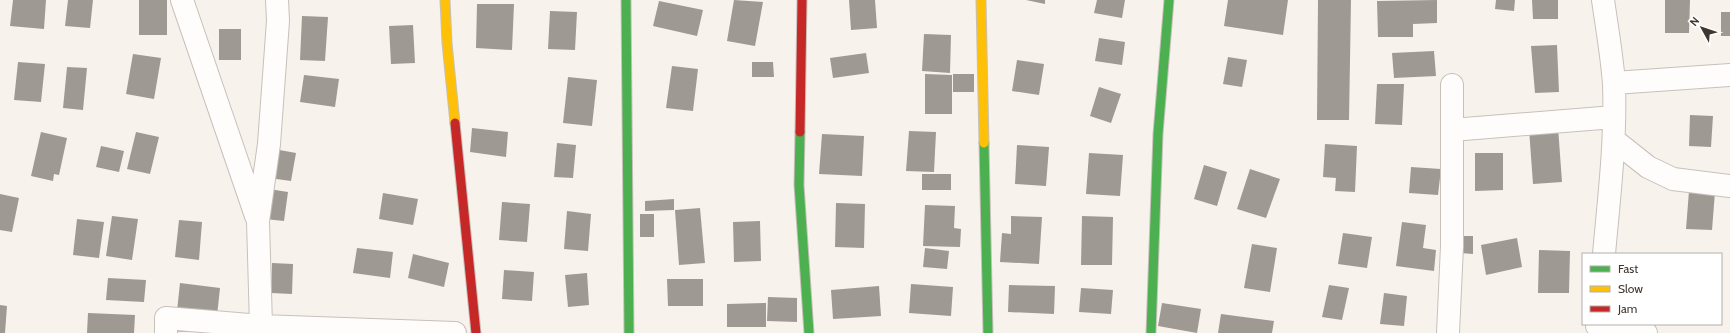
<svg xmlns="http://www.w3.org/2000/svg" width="1730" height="333" viewBox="0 0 1730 333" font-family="Cabin,sans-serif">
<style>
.building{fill:#9f9993}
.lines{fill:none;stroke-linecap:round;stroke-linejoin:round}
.street-casing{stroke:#c7c0bb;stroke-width:24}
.fast-casing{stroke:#c7c0bb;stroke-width:11}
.slow-casing{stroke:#c7c0bb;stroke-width:11}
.jam-casing{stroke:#c7c0bb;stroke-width:11}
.street{stroke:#fefdfc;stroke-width:22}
.fast{stroke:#4caf50;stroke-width:9}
.slow{stroke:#ffc107;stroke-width:9}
.jam{stroke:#c62828;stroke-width:9}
</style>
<rect width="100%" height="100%" fill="#f8f2ec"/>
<path class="building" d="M13 0H46L44 29 10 26Z
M68 0H93L90 28 65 26Z
M139 0H167V35H139Z
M734 0 763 2 755 46 727 41Z
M849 0H875L877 28 851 30Z
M1026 0H1045V4Z
M1097 0H1125L1122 18 1094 13Z
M1228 0H1288L1283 35 1224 26Z
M1318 0H1351L1349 120H1317Z
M1437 0V23L1413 24V37H1378L1377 1Z
M1496 0H1515L1514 11 1495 9Z
M1532 0H1558V19H1533Z
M1665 0H1690L1689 33H1665Z
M659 1 703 10 697 36 653 26Z
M477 4H514L512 50 476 48Z
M550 11 577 12 575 50 548 49Z
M1721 12H1730V36H1721Z
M302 16 328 17 325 61 300 60Z
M413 25 415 63 391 64 389 26Z
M219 29H241V60H219Z
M924 34 951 35 950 73 922 71Z
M1099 38 1125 42 1122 65 1095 61Z
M1557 45 1559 92 1535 93 1531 46Z
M1434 51 1436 76 1394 78 1392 53Z
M866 53 869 73 833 78 830 58Z
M133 54 161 58 154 99 126 94Z
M1228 57 1247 60 1242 87 1223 84Z
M1017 60 1044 64 1039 95 1012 91Z
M18 62 45 64 41 102 14 100Z
M752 62H773L774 77H752Z
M672 66 698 69 693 111 666 108Z
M67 67 87 68 83 110 63 108Z
M925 74 952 75V114H925Z
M953 74H974V92H953Z
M304 75 339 79 335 107 300 102Z
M568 77 597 80 592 126 563 123Z
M1377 84H1404L1402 125 1375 124Z
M1099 87 1121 94 1111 123 1090 116Z
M1690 115 1713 116 1711 147 1689 146Z
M1558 127 1562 182 1533 184 1529 129Z
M472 128 508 132 506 157 470 152Z
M909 131 936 132 934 172 906 171Z
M41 132 67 138 59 175 54 174 53 181 31 176Z
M136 132 159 137 150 174 127 169Z
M822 134 864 136 862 176 819 174Z
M557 143 576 145 573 178 554 177Z
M1325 144 1357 146 1355 192 1335 191 1336 178 1323 177Z
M1017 145 1049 147 1046 186 1015 184Z
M101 146 124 151 119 172 96 167Z
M274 149 296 153 291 181 269 178Z
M1089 153 1123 155 1120 196 1086 194Z
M1475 153H1503V190L1475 191Z
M1204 165 1227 172 1217 206 1194 199Z
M1411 167 1441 169 1438 195 1409 193Z
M1250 169 1280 179 1266 218 1237 209Z
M922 174H951V190H922Z
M269 189 288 192 284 221 265 219Z
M1689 191 1715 192 1712 230 1686 229Z
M383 193 418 199 413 225 379 219Z
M0 194 19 198 12 232 0 230Z
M674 199V210L645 211V201Z
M502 202 530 204 527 242 499 240Z
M836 203 865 204 864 248 835 247Z
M925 205 955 206 954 228 961 229 960 247 923 246Z
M700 208 705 263 679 265 675 210Z
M567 211 591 214 588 251 564 249Z
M640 214H654V237H640Z
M112 216 138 219 132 260 106 256Z
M1011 216 1042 217 1039 264 1000 262 1002 233 1011 234Z
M1082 216 1113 217 1112 265H1081Z
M77 219 104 222 99 258 73 255Z
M179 220 202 222 199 260 175 257Z
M760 221 761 261 734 262 733 222Z
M1402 222 1426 225 1423 248 1436 250 1434 271 1396 266Z
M1343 233 1372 237 1367 268 1338 264Z
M1460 236H1473V254L1460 253Z
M1517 238 1522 267 1486 275 1481 245Z
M1252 244 1277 248 1270 292 1244 288Z
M357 248 393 252 390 278 353 273Z
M925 248 949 251 947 269 923 267Z
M1539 250 1570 251 1569 293H1538Z
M413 254 449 263 444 287 408 278Z
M272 263 293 264 292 294 271 293Z
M504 270 534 272 532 301 502 299Z
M587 273 589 305 568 307 565 275Z
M108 278 146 280 144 302 106 300Z
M667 279H703V306H668Z
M180 283 220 288 217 316 177 311Z
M911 284 953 287 951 316 909 313Z
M1009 285 1055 286 1054 314 1008 312Z
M1329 285 1349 288 1342 320 1322 317Z
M879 286 881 316 833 319 831 290Z
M1081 288 1113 290 1111 314 1079 312Z
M1384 293 1407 296 1404 326 1380 324Z
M768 297 797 298V322L767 321Z
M766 303V327H727V304Z
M1162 303 1201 309 1197 333 1158 326Z
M0 305 7 306 5 333H0Z
M88 313 135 315 134 333H87Z
M1221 314 1274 321 1272 333H1218Z"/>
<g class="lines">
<g class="street-casing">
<path id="street" d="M182 0 256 216
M1603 0C1607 28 1612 56 1614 84 1616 141 1609 198 1604 254
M1614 83 1730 75
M1452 130 1614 117
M1614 140 1648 167 1673 179 1730 186
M261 326 258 221 269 144 278 21 277 0
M1597 326 1646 333
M166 333V318L261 326 455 333
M1448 333 1452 246V85"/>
</g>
<g class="fast-casing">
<path id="fast" d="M626 0 629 333
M800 132 799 185 809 333
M984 143 988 333
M1151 333 1158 134 1169 0"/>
</g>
<g class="slow-casing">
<path id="slow" d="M445 0 447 43 455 123
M981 0 984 143"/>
</g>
<g class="jam-casing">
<path id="jam" d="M455 123 476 333
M800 132 802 0"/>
</g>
<use href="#street" class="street"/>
<use href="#fast" class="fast"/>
<use href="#slow" class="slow"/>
<use href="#jam" class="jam"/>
</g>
<rect x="1582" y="253" width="140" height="72" fill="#ffffff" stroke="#b2afac"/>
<rect x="1590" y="266" width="20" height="6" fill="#4caf50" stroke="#b2afac"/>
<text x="1618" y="273" font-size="12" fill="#3e362f">Fast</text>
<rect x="1590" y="286" width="20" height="6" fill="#ffc107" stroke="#b2afac"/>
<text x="1618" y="293" font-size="12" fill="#3e362f">Slow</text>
<rect x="1590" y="306" width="20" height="6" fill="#c62828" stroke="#b2afac"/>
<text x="1618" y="313" font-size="12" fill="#3e362f">Jam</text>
<g transform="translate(1702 28) rotate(310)" stroke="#ffffff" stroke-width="3" paint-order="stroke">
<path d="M0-3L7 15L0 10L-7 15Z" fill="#3e362f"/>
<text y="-6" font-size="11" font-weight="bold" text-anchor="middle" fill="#3e362f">N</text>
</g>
</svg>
